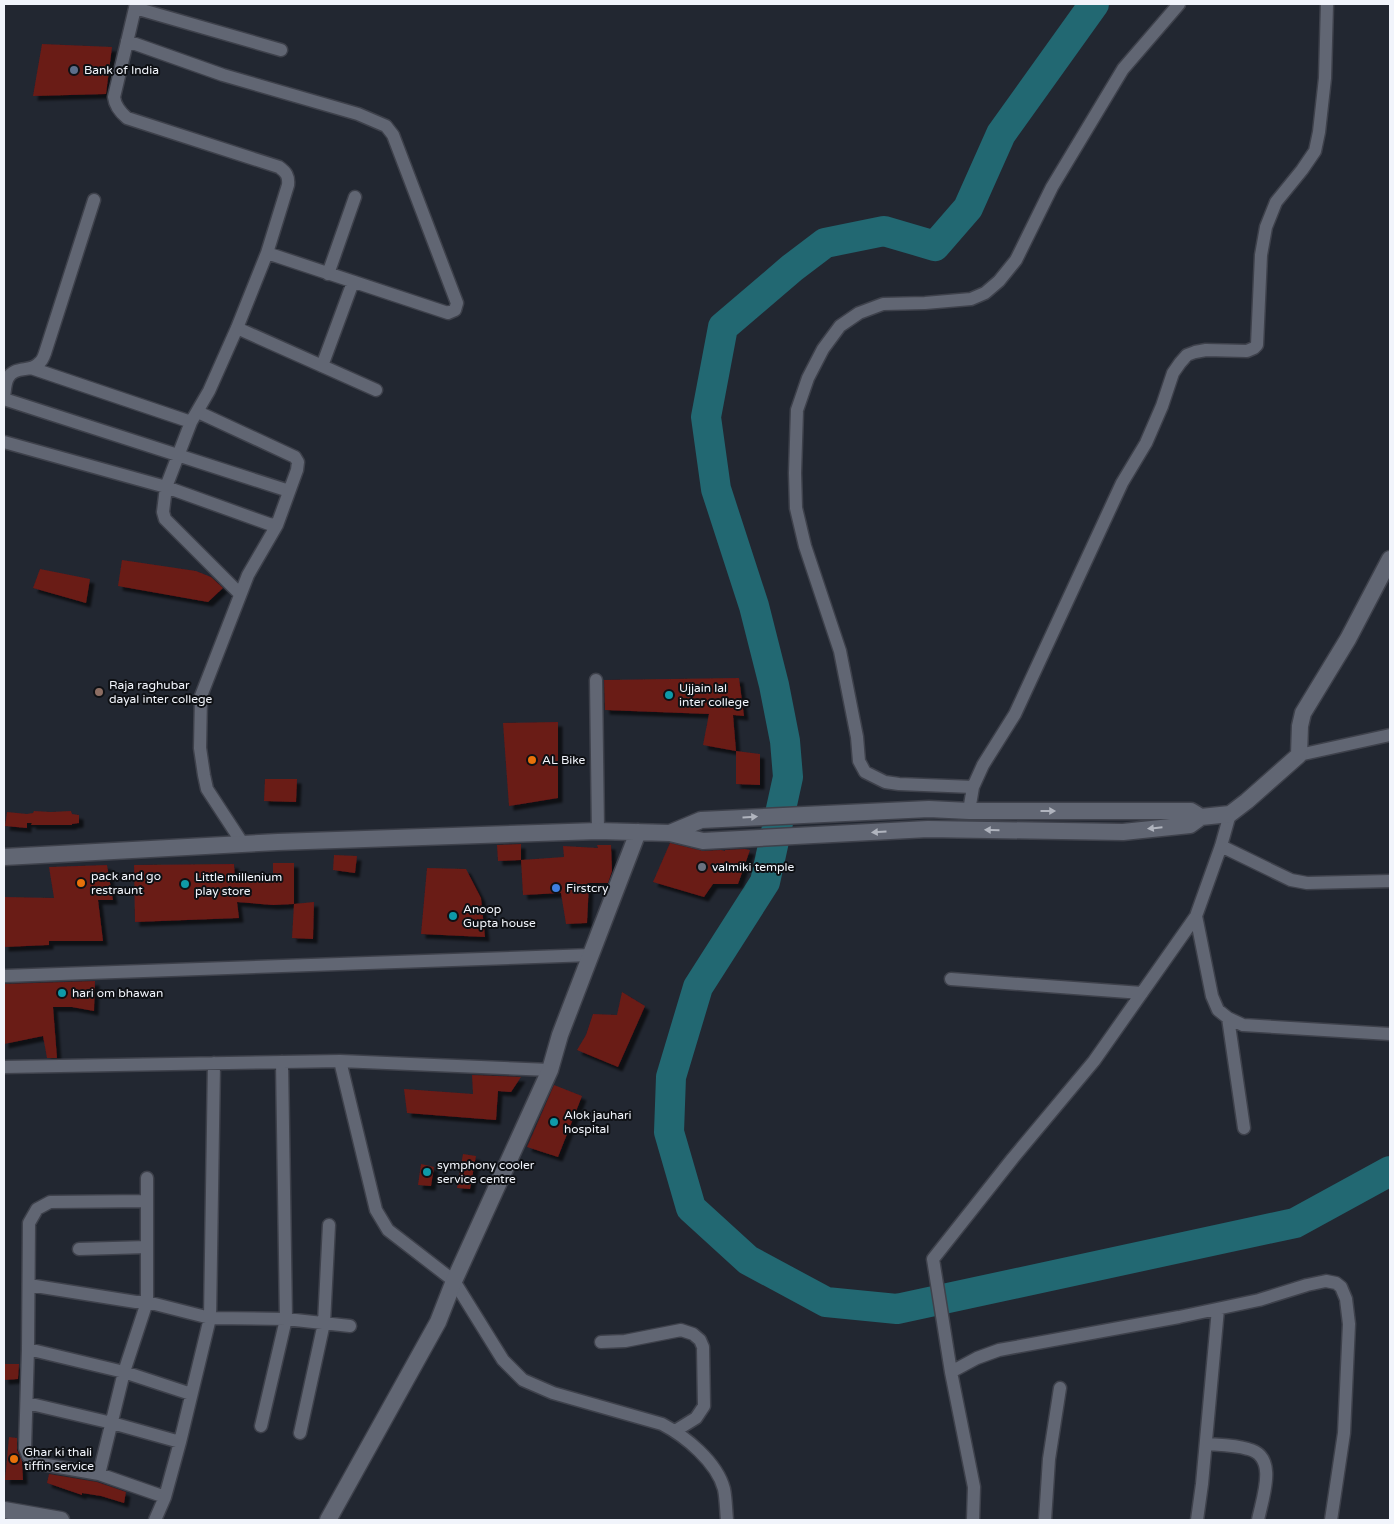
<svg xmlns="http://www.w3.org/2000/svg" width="1394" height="1524" viewBox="0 0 1394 1524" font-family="'Varela Round',sans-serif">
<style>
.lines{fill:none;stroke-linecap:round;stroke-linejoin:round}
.river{stroke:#226872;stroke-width:30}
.building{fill:#6b1a16;filter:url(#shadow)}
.minor-casing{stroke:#3e414b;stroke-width:15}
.tertiary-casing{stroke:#3e414b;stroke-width:19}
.minor{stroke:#616673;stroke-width:12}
.tertiary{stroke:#616673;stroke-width:16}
.oneway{fill:#b0b4be}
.service-dot{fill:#5c6f8a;stroke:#0e1014;stroke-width:2}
.education-dot{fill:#8d6e63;stroke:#0e1014;stroke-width:2}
.culture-dot{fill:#0f9aa8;stroke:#0e1014;stroke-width:2}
.food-dot{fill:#e8710a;stroke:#0e1014;stroke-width:2}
.worship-dot{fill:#6b7280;stroke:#0e1014;stroke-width:2}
.shop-dot{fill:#3f7fe0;stroke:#0e1014;stroke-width:2}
.labels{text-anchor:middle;stroke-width:4;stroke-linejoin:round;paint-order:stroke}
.poi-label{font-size:12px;fill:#f1f4fb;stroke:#0e1014;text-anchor:start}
</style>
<defs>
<filter id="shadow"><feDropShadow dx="4.5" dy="4.5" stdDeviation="1" flood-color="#0009"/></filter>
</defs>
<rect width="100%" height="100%" fill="#222731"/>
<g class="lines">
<path class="river" d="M1094 4 1001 134 968 208 935 246 884 231 825 243 792 268 723 327 706 417 716 489 754 606 774 685 785 741 788 777 765 882 698 987 671 1077 669 1132 691 1208 748 1260 826 1302 897 1309 1295 1223 1390 1171"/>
</g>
<path class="building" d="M42 44 112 47 106 94 33 96Z
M122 560 196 571 211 577 223 588 208 602 118 586Z
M40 569 90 579 86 603 33 588Z
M739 678 744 716 733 715 736 751 703 745 709 714 605 710 604 680Z
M558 722V798L509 806 503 723Z
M736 751 760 754V785L736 784Z
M265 779H297L296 802 264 801Z
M34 811 51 812 71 811 72 814 79 815V823L72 824V825H31L32 823H27V828L5 826 7 812 27 814 33 813Z
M670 843 703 851 721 850 725 851V850L745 849 750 850 738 884H713L704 897 653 882Z
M521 844V860L498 861 497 845Z
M597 845H611L612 871 608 883H589L587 923 566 924 561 893 523 895 521 860 564 857 563 846 598 848Z
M334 855 357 856 355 873 333 870Z
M273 863H294V904L273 905 237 902 239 918 135 922 134 865 234 864 235 880 273 877Z
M107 865 113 900H98L103 941H49V945L4 947V897L54 898 49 867Z
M427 868 466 869 481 898 485 937 421 934Z
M314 902 313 939 292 938 294 904Z
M95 981 94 1011 72 1007H53L57 1058H47L43 1036 4 1044V984Z
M622 992 645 1006 618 1067 577 1050 586 1035 593 1014 617 1015Z
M472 1075 521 1077 511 1092 498 1091 496 1120 407 1113 404 1089 473 1094Z
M554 1085 582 1096 558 1157 527 1147Z
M463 1154 476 1156 470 1189 457 1188Z
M421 1164 434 1167 431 1186 418 1185Z
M4 1364H19L18 1379 4 1380Z
M9 1437 17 1438V1450L22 1461 23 1480H5Z
M49 1474 97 1482 126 1492 124 1503 101 1496 82 1493V1495L47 1483Z"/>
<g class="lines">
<g class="minor-casing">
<path id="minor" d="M136 4 114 97C115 106 120 112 127 118L279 167C286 172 289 176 288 185L267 253 237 328 209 391 191 422 166 487 163 512 165 519 240 594
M135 8 281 50
M127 41 223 75 358 114 386 126 393 135 457 303 455 310 448 313 267 253
M328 274 355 197
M237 328 376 390
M322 366 353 282
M31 368 191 422
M4 397C5 391 5 383 8 378 15 365 31 373 39 363 42 361 44 356 45 353L94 200
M4 399 289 491
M198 412 295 457 298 462 297 470 277 525 248 575 201 696 200 748 204 775 207 789 243 844
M4 442 166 487 269 524 277 525
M596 680 598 831
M1299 755 1390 735
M973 787 899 784 885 782 865 772 859 761 857 737 840 651 805 546 796 508 795 473 797 410 808 378 823 349 840 326 859 313 883 304 925 303 971 299 985 293 999 281 1016 260 1052 187 1123 69 1179 4
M969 811 973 787 983 765 1015 714 1122 483 1146 443 1162 406 1173 373 1180 363 1187 355 1195 352 1206 350 1247 351 1254 348 1257 345 1261 255 1266 227 1276 202 1302 170 1315 151 1319 132 1325 78 1327 4
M1230 814 1221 846 1196 916 1212 996 1218 1010 1228 1018 1243 1025 1390 1034
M1221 846 1291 880 1307 883 1390 881
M4 976 591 955
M951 979 1142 993
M1228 1018 1244 1128
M340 1061 376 1210 388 1230 454 1281 503 1360 523 1380 553 1393 662 1424C685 1436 717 1462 724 1489 726 1499 726 1510 727 1520
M4 1067 340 1061 550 1070
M147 1201 50 1202 37 1209 29 1223 28 1349 25 1448 28 1456 36 1463 99 1474 165 1497
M79 1249 147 1247
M29 1285 136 1302H147L210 1318 286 1319 350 1326
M601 1342 625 1341 681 1330 693 1334 700 1340 703 1347 704 1406 696 1418 675 1431
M28 1349 124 1372 191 1394
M951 1372 933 1259 1013 1158 1094 1061 1196 916
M27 1403 112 1423 180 1442
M261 1426 286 1319 282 1062
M300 1433 324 1323 329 1225
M1206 1444C1220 1445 1235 1445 1248 1449 1279 1456 1262 1499 1258 1520
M99 1474 124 1372 147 1302V1178
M155 1520 165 1497 180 1442 210 1318 214 1063
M973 1520 974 1487 951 1372 977 1358 999 1350 1179 1317 1259 1300 1307 1285 1326 1281 1336 1283 1341 1287 1346 1299 1349 1324 1344 1433 1331 1520
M1045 1520 1049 1459 1060 1388
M1197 1520 1202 1484 1218 1309"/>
</g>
<g class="tertiary-casing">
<path id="tertiary" d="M670 833 701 820 929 809 969 811H1191L1201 817
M4 857 278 842 598 831 670 833 703 841 928 829 1123 832 1190 825 1201 817 1230 814 1247 801 1299 755 1300 726 1303 713 1348 639 1390 559
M4 1510 61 1520
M328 1520 438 1322 454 1281 550 1070 560 1035 638 832"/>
</g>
<use href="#minor" class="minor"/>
<use href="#tertiary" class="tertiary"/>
</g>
<defs><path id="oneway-solid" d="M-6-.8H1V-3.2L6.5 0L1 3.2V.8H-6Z" transform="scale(1.25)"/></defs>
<g class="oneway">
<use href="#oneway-solid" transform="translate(1048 811)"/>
<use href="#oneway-solid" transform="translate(750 817) rotate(-3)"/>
<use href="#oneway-solid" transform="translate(1155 828) rotate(174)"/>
<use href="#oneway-solid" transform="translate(992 830) rotate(-179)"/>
<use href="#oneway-solid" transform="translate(879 832) rotate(177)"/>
</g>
<circle class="service-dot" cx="74" cy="70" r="5"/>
<circle class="education-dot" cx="99" cy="692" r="5"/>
<g class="culture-dot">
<circle cx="669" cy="695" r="5"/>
<circle cx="185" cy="884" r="5"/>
<circle cx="453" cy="916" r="5"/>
<circle cx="62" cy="993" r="5"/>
<circle cx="554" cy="1122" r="5"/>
<circle cx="427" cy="1172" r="5"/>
</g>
<g class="food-dot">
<circle cx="532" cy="760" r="5"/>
<circle cx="81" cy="883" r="5"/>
<circle cx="14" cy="1459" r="5"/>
</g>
<circle class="worship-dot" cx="702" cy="867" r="5"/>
<circle class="shop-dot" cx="556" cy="888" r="5"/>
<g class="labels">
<g class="poi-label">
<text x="84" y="74">Bank of India</text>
<text x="109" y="689">Raja raghubar<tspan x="109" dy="14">dayal inter college</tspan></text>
<text x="679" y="692">Ujjain lal<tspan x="679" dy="14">inter college</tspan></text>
<text x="542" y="764">AL Bike</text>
<text x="712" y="871">valmiki temple</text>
<text x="91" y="880">pack and go<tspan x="91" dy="14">restraunt</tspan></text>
<text x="195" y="881">Little millenium<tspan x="195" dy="14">play store</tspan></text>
<text x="566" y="892">Firstcry</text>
<text x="463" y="913">Anoop<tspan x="463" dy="14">Gupta house</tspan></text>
<text x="72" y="997">hari om bhawan</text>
<text x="564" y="1119">Alok jauhari<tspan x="564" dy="14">hospital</tspan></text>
<text x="437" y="1169">symphony cooler<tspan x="437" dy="14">service centre</tspan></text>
<text x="24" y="1456">Ghar ki thali<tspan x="24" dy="14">tiffin service</tspan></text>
</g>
</g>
<rect width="1394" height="1524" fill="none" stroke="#f1f4fb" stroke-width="10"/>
</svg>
